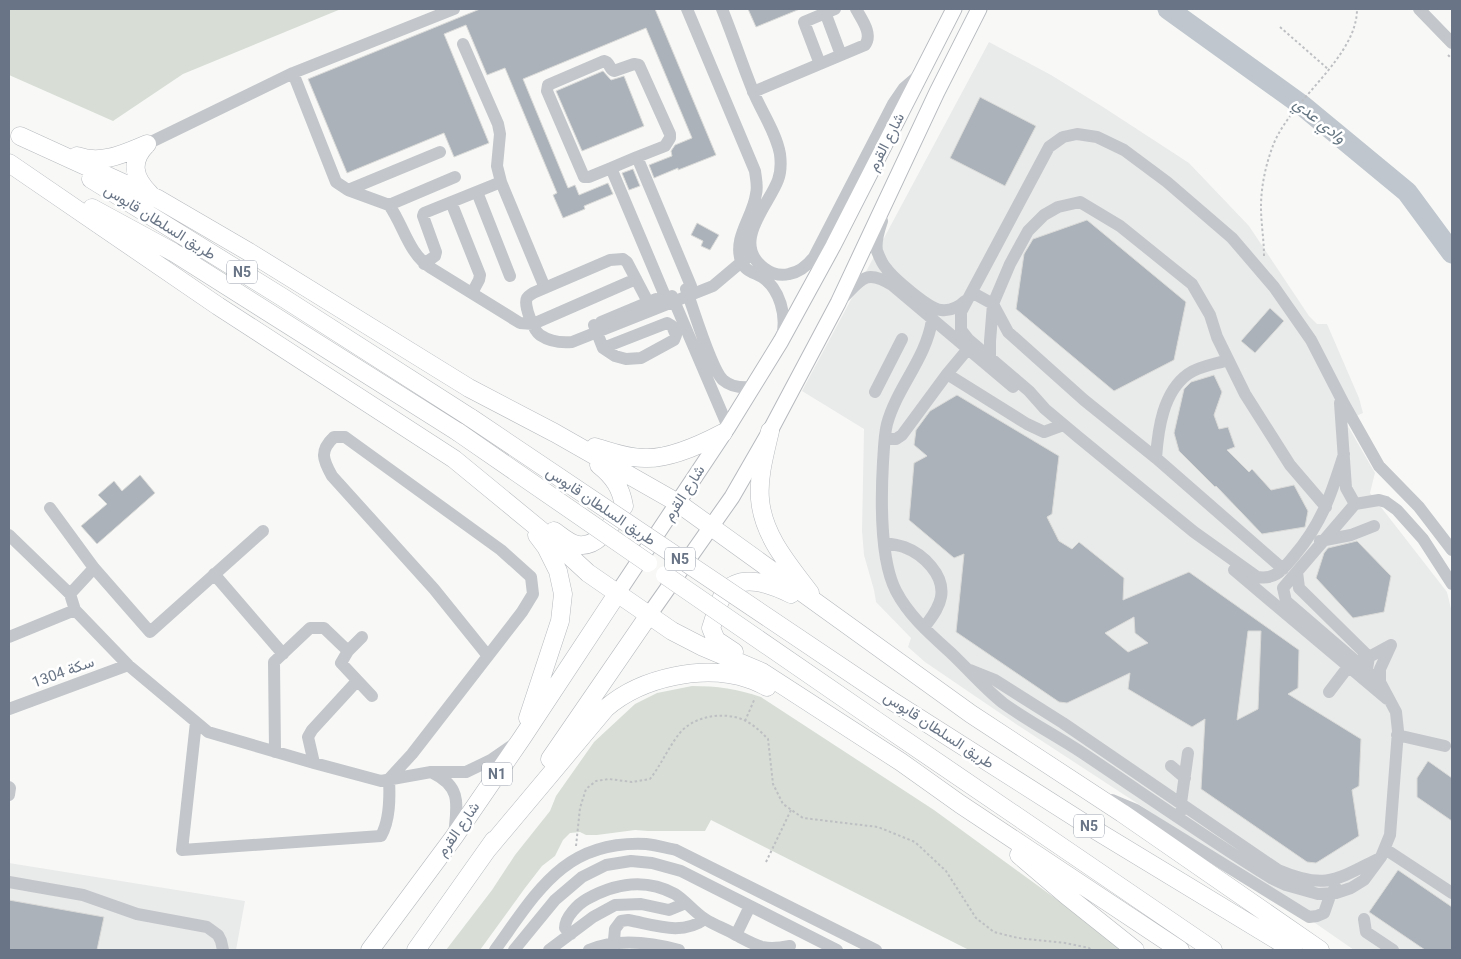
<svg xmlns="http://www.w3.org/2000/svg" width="1461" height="959" viewBox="0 0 1461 959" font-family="Roboto,Vazirmatn,sans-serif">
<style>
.built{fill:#e9eaea}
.green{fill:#d8ded6}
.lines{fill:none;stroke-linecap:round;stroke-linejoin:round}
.river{stroke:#bfc6cd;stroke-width:21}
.building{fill:#abb2b9;stroke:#dadbd9;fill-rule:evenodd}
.major-casing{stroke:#b6b9be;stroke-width:17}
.highway-casing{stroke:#b6b9bd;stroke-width:19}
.path{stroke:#bdbfc2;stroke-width:2;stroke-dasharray:2.5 2.5;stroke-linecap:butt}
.minor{stroke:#c3c6ca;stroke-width:12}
.major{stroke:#fff;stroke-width:15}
.highway{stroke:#fff;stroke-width:18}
.highway-bridge-casing{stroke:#b6b9bd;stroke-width:19;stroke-linecap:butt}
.highway-bridge{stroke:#fff;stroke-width:18}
.labels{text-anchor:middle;stroke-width:5;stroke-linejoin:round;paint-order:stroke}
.shield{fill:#fff;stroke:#969eaa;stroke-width:1}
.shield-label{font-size:14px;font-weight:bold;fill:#697586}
.street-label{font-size:15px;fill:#697586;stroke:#fff}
.water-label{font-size:16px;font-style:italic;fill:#657682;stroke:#fff}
</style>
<rect width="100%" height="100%" fill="#f8f9f7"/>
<path class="built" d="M989 42 1051 75 1103 107 1189 163 1249 226 1309 316 1317 324H1327L1359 398 1363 413 1345 421 1375 473 1370 493 1447 592 1452 613V950H1354L1230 864 1016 724 925 662 908 647 911 638 876 602 874 590 864 555 862 531 864 429 802 391Z
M9 863 245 901 236 950H9Z"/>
<path class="green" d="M9 9H341L183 74 113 121 9 75Z
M692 686C717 686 738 689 761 697L934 810 1074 912 1121 950H969L711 820 705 831H648L635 830 597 835H586L580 832 570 833 563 840 555 856 542 866 525 888 480 950H446L492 890 515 855 550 811 556 796 594 742 635 704 657 693Z"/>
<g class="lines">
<path class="river" d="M1168 9 1303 106 1407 192 1452 253"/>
</g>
<path class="building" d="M480 9H655L716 155 678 170V168L654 178 649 165 672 156 671 151 675 145 692 138 646 28 523 79 568 188 575 185 579 195 608 183 613 194 584 206 585 209 563 218 553 195 557 193 505 68 487 75 466 25 444 34 489 143 454 157 444 133 347 173 308 79Z
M748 9H800L756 27Z
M603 71 611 80 624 76 644 126 582 151 556 91Z
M980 97 1036 126 1005 186 950 158Z
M633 169 640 186 629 190 622 173Z
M1087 220 1186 302 1174 360 1114 391 1016 309 1024 254 1033 239Z
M697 223 719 235 710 250 701 246 703 241 691 235Z
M1270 308 1284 321 1255 353 1241 341Z
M1214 375 1222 392 1214 415 1219 429 1228 427 1235 447 1227 450 1249 472 1252 469 1271 490 1294 485 1308 511 1305 527 1262 534 1216 486 1215 487 1179 451 1174 433 1184 389 1191 382Z
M957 395 1059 456 1052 514 1047 517 1059 541 1072 549 1079 542 1124 578 1123 600 1189 572 1299 650 1298 688 1288 694 1361 739 1359 786 1352 790 1359 836 1316 863 1307 862 1201 789 1205 719 1192 727 1128 689 1130 673 1067 703 1059 702 956 632 964 554 954 558 909 520 914 463 927 456 914 445 916 430 930 411ZM1134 617 1135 633 1148 643 1128 652 1105 633ZM1248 631H1261L1258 709 1237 720Z
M140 475 155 493 97 544 81 526 107 504 98 495 114 481 122 491Z
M1357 541 1391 576 1384 612 1353 618 1316 578 1324 553 1328 548Z
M1428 761 1452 778V821L1417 797V778Z
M1398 870 1452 907V950H1425L1369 912Z
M9 900 104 917 97 950H9Z"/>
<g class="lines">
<g class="major-casing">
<path id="major" d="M617 594 728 427 781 341 833 246 954 9
M649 615 732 497 770 431 838 303 937 92 979 9"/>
</g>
<g class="highway-casing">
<path id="highway" d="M20 136 158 199 249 252 469 388 555 433 678 503 971 714 1122 813 1320 950
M147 144C130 161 133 177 150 194
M77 156C102 165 125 153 147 144
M9 163 218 306 454 459 549 537 588 573 672 631 703 647 762 672 901 762 960 804 1180 950
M91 179 282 297 471 418
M92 208 173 252 458 432
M770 431C765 453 758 477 760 499 763 536 789 565 810 593
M595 447C611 452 628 458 645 458 669 459 702 444 723 433
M554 531C561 536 570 544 578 545 600 548 613 521 624 506 621 488 614 477 599 465
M734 652 716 640 711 628C715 617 718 601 725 592 742 572 772 585 791 594
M889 699 1087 825 1293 950
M528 718 560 621 563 594 558 571 546 547 537 535
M874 719 1213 950
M550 759 649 615
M487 850 606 708C642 677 704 664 749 679 756 681 761 684 767 687
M1019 855 1066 895 1135 950
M370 950 454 837 522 738 617 594
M416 950 494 840"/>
</g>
<path class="path" d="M1280 27 1328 69
M1448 55 1452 59
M1264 256C1264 240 1261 223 1261 207 1261 186 1266 163 1274 143 1293 98 1357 57 1357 9
M745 721 755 698
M576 846 580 808 586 789 596 781 609 779 632 782 650 779C661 765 668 748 679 734 693 716 723 711 744 720 753 724 761 732 768 739L773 784 783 804 803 818 878 827 915 842 946 871 976 918 994 932 1018 938 1065 943 1089 948 1091 950
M766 862 791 810"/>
<path class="minor" d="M687 9 755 171C756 179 758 187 756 194 753 217 733 237 741 261 745 271 753 272 762 277 780 289 787 316 782 336
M722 9C733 36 742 64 753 91 761 111 776 132 780 154 781 162 781 172 778 180 769 205 730 243 764 268 772 274 781 276 789 274 800 272 807 266 814 257L893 104 904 88 919 75
M1419 9 1452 43
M825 12 841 55
M463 44 498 124 500 134 497 166 501 182
M820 64 804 22 835 9
M293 73 336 182 348 190 389 205C404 226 408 253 431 268L520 323 533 324 636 279
M753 92 865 45C873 34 862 20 856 9
M147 144 293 73 454 9
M611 168 589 177H584L547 91 548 85 604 61C610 62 609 69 614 71L634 64 639 65 670 134V138L665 146 637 157
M348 190 440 152
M477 192 510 276
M451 202 480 275 479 280 472 293
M389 205 455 177
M882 221C879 230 875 241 877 251 879 256 882 264 886 268 893 278 929 309 941 310 951 311 958 308 965 301
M424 264 435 256 436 252 423 216 424 213 501 182 545 288
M686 289C693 307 711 369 723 380 731 387 742 388 752 387
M973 293 993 304 1008 332 1084 400 1156 458 1283 569
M665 296 611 168 637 157 691 286
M672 296 728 427
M841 300C861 280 865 268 892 285L1013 387
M648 302 627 262 623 259 610 260 533 293C532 294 528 296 527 298 523 305 534 331 540 335 549 341 561 343 572 342L713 286 745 259 753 255
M932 320C926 359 897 387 887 424 884 436 884 450 883 462 881 497 880 560 896 591 909 616 930 634 951 653 969 670 984 688 1003 703 1028 721 1055 735 1081 752 1144 794 1206 838 1271 878L1286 885 1318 894 1336 893 1351 888 1364 880 1381 857 1390 835 1398 731 1396 712 1380 682 1286 601 1283 588 1355 504 1379 500 1386 502 1397 510 1423 539 1452 584
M601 322 656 299
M594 325 603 348 615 356 626 359 641 358 674 340 676 335 672 326 667 323 603 348
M967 350 947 374 1027 424 1044 432 1063 425
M990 357V341L993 304 1010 264 1028 231 1044 215 1058 207 1080 202 1120 226 1192 284 1210 315 1217 337 1245 394 1290 465 1326 507
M875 392 902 339
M1340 403 1346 488 1355 504
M886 439H896L902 435 947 374
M1344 454C1331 495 1322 523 1294 556 1282 570 1276 580 1257 577L1194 532 1077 436 1045 409 1029 391 968 339 961 330V312L1049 147 1063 137 1077 134 1097 137 1124 150 1167 182 1232 238 1274 287 1311 340 1344 404 1379 466 1419 507 1452 550
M1156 458C1158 429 1163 392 1188 374 1199 366 1216 364 1228 360
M50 508 94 568 150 632 263 531
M9 535 70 594
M1320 541 1351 535 1374 526
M884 543C891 544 898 545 904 547 923 554 945 575 941 597 939 609 930 619 924 628
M94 568 70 594 75 610 128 665 208 732 314 763 381 781 431 772H466L491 760 514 744
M1234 570 1387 699
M1297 572 1299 588 1369 657 1366 675
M214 574 283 654
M9 637 75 610
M362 637 348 651 341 663 372 696
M1362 659 1369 657 1391 645
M970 670 995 680 1063 723 1278 870C1325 890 1336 880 1378 859
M1380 682V669L1391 645
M1329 692 1348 667
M9 709 128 665
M196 722 182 850 381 836C390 820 390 798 389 779L412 754 522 612 533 594 531 577 501 550 345 437H334C319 451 323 460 332 476L434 589 488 656
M1397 735 1445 746
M275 752 274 662 310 628H324L348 651
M314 763 308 737 312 730 357 681
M1171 766 1185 778
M433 773C464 788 456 808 454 837
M9 787 10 788 9 795
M1112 800 1136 810 1309 917 1317 916 1324 913 1331 893 1336 888
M1182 810 1181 803 1188 753
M1385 849 1452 893
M9 882 83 895 137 914 207 927 218 935 221 941 223 950
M750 906 736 935C759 947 764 951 790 946
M1364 919 1366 932 1393 950
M571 934 565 928C565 917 578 904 587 899 616 883 645 878 675 894 686 901 694 912 705 919 714 925 726 929 736 935
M495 950C537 892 564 840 646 844 656 845 666 848 676 850L876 950
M514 950 555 900 582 877 606 865 631 861 652 863 681 871 837 950
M549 950 593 917 615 905 641 904 669 910 686 903
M589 950C617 938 650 942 679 950
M613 950 615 929 621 921 628 920C655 925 682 936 705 919"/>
<use href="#major" class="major"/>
<use href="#highway" class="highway"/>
<g class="highway-bridge-casing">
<path id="highway-bridge" d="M471 418 889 699
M458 432 648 563
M665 575 874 719"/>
</g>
<use href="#highway-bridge" class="highway-bridge"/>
</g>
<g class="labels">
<g class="shield">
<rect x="227" y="260.5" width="30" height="23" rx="4"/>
<rect x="665" y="547.5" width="30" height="23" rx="4"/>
<rect x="482" y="762.5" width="30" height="23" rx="4"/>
<rect x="1074" y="814.5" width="30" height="23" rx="4"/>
</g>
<g class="shield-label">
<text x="242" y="277">N5</text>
<text x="680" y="564">N5</text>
<text x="497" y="779">N1</text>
<text x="1089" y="831">N5</text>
</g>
<g class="street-label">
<text transform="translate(886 142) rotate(-63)" y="5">شارع القرم</text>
<text transform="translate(160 222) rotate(32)" y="5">طريق السلطان قابوس</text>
<text transform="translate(684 493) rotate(-57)" y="5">شارع القرم</text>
<text transform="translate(601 506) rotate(34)" y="5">طريق السلطان قابوس</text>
<text transform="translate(63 672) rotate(-20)" y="5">سكة 1304</text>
<text transform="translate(939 730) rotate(33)" y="5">طريق السلطان قابوس</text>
<text transform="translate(458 829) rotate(-55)" y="5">شارع القرم</text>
</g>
<g class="water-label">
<text transform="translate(1320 120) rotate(39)" y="6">وادي عدي</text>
</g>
</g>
<rect width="1461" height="959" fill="none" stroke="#697586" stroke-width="20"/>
</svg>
